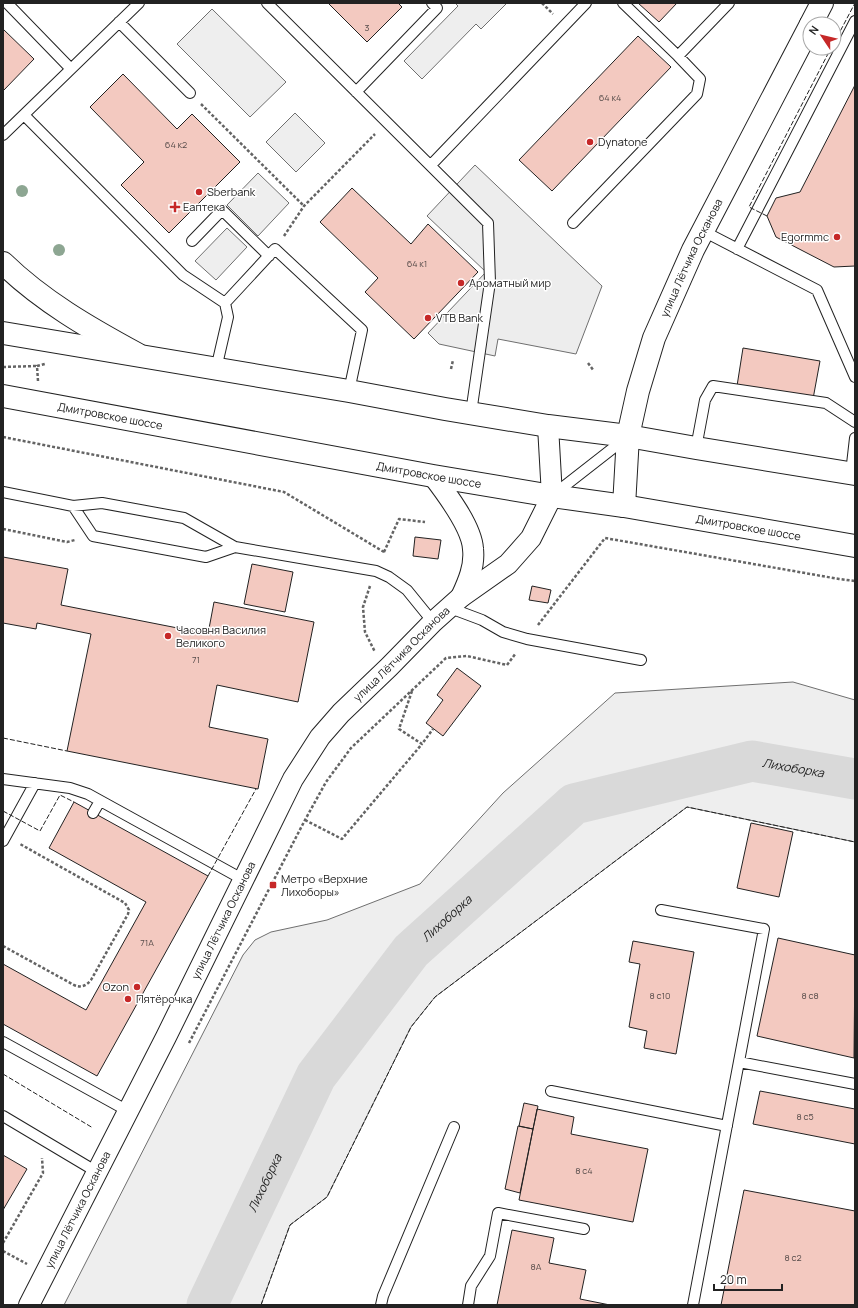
<svg xmlns="http://www.w3.org/2000/svg" width="858" height="1308" viewBox="0 0 858 1308" font-family="Manrope,sans-serif">
<style>
.green{fill:#eee;stroke:#6f6f6f}
.parking{fill:#ededed;stroke:#6f6f6f}
.lines{fill:none;stroke-linecap:round;stroke-linejoin:round}
.river{stroke:#d9d9d9;stroke-width:41}
.building{fill:#f3c9c0;stroke:#222}
.service-casing{stroke:#222;stroke-width:12}
.minor-casing{stroke:#222;stroke-width:22}
.tertiary-casing{stroke:#222;stroke-width:24}
.secondary-casing{stroke:#222;stroke-width:24}
.primary-casing{stroke:#222;stroke-width:24}
.path{stroke:#646464;stroke-width:2.5;stroke-dasharray:3 2;stroke-linecap:butt}
.service{stroke:#fff;stroke-width:10}
.minor{stroke:#fff;stroke-width:20}
.tertiary{stroke:#fff;stroke-width:22}
.secondary{stroke:#fff;stroke-width:22}
.primary{stroke:#fff;stroke-width:22}
.fence{stroke:#222;stroke-width:1;stroke-dasharray:5 2;stroke-linecap:butt}
.tree{fill:#8da692}
.poi-dot{fill:#c62828;stroke:#fff;stroke-width:1.5}
.labels{text-anchor:middle;stroke-width:3;stroke-linejoin:round;paint-order:stroke}
.number-label{font-size:9px;fill:#564c4a}
.poi-label{font-size:11px;fill:#222;stroke:#fff;text-anchor:start}
.street-label{font-size:11px;fill:#222;stroke:#fff}
.water-label{font-size:12px;font-style:italic;fill:#222;stroke:#fff}
</style>
<rect width="100%" height="100%" fill="#fff"/>
<path class="green" d="M455 3H507L481 29 476 24 422 79 404 61 458 6Z
M212 9 286 82 250 117 177 44Z
M295 113 325 143 296 172 266 142Z
M258 173 289 203 258 236 227 205Z
M227 228 247 247 216 280 195 261Z
M793 682 855 700V842L687 807 435 997 411 1027 327 1197 290 1225 261 1305H64L243 955 255 940 271 932 327 920 420 884 503 793 615 693Z"/>
<path class="parking" d="M475 165 602 286 576 354 498 339 495 356 439 344 428 333 486 272 427 216Z"/>
<g class="lines">
<path class="river" id="s1" d="M207 1305 316 1076 411 951 574 804 752 761 855 779"/>
</g>
<path class="building" d="M328 3H398L402 7 367 42Z
M638 3H677L659 22Z
M3 29 34 59 3 91Z
M638 36 671 67 552 191 519 160Z
M123 74 177 129 192 114 240 162 169 233 121 185 144 162 90 107Z
M855 85V266L834 267 776 237 767 216 776 198 800 192Z
M352 188 411 244 428 224 478 272 414 339 365 292 378 278 320 222Z
M743 348 820 361 813 399 737 386Z
M415 537 441 540 438 559 413 556Z
M3 557 68 569 61 605 208 634 214 602 314 622 298 702 217 685 209 727 268 739 258 789 67 751 91 634 37 623 36 629 3 623Z
M252 564 293 572 285 612 244 604Z
M532 586 551 590 548 603 529 600Z
M457 668 481 686 443 736 426 723 443 700 437 695Z
M74 802 208 876 97 1076 3 1024V964L86 1010 146 902 49 848Z
M751 823 793 832 779 897 737 888Z
M778 938 855 955 854 1058 757 1036Z
M633 941 694 952 676 1054 644 1048 647 1031 629 1027 640 964 629 962Z
M760 1091 855 1109V1144L753 1124Z
M524 1103 538 1106 533 1129 519 1126Z
M537 1109 574 1117 571 1134 648 1149 633 1222 519 1200Z
M518 1126 533 1129 520 1193 505 1189Z
M3 1155 27 1169 3 1210Z
M744 1190 855 1211V1305H721Z
M512 1230 554 1238 549 1263 586 1270 580 1299 610 1305H497Z"/>
<g class="lines">
<g class="service-casing">
<path id="service" d="M7 3 71 69
M267 3 488 223 490 282 471 413
M119 22 190 93
M678 56 729 3
M356 92 437 8 432 3
M24 115 183 275 225 303
M3 135 139 3
M431 165 586 3
M573 223 697 94 700 79 678 56 623 3
M703 231 817 290 855 377
M192 241 222 210 269 256
M737 249 855 21
M216 369 228 317 225 303 275 249 362 330 349 391
M696 448 705 400 713 386 826 403 855 422
M851 473 855 438
M3 492 73 506 102 503 184 518 235 547 376 571 389 577 407 590 433 622
M553 495 626 438
M73 506 93 536 206 557 235 547
M450 608 482 620 503 632 527 639 641 660
M3 779 70 788 88 794 244 880
M93 813 100 801
M3 841 35 783
M661 910 764 929 693 1305
M3 1042 128 1111
M739 1062 855 1084
M551 1091 727 1126
M3 1116 97 1172
M381 1305 383 1296 454 1127
M468 1305 471 1286 490 1256 498 1213 584 1229"/>
</g>
<g class="minor-casing">
<g id="minor">
<path d="M433 476C446 493 472 527 473 549 475 566 468 582 461 597"/>
<path id="s2" d="M29 1305 166 1037 293 779 320 737 341 713 389 667 433 622 461 597 508 564 531 538 552 496 548 426"/>
</g>
</g>
<g class="tertiary-casing">
<path id="tertiary" d="M3 263C42 301 89 328 137 354"/>
</g>
<g class="secondary-casing">
<g id="secondary">
<path d="M811 24 822 3"/>
<path id="s3" d="M624 506 628 436 638 391 654 338 693 250 810 26"/>
</g>
</g>
<g class="primary-casing">
<g id="primary">
<path d="M3 333 349 391 445 409 548 426 628 436 696 448 855 474"/>
<path id="s4" d="M3 396 433 476 552 496 624 506 855 546"/>
</g>
</g>
<path class="path" d="M542 3 553 14
M201 104 304 206
M284 236 304 206 375 134
M588 363 594 371
M3 367 37 366
M451 369 453 360
M38 381 37 366 45 364
M3 437 284 492 384 552
M3 529 67 542 75 540
M384 552 399 519 425 522
M370 586 363 607 365 632 375 652
M538 625 605 538 839 579 855 581
M412 691 399 729 422 744 433 729
M305 820 342 839 422 744
M3 946 74 985C81 988 86 986 91 980L128 914 129 910 125 903 20 844
M189 1043 305 820 326 782 351 748 446 658 467 656 507 665 516 653
M3 1243 43 1173 42 1158
M3 1251 27 1264"/>
<use href="#service" class="service"/>
<use href="#minor" class="minor"/>
<use href="#tertiary" class="tertiary"/>
<use href="#secondary" class="secondary"/>
<use href="#primary" class="primary"/>
<path class="fence" d="M834 43 855 3
M767 216 749 207 831 48
M3 738 67 751
M3 811 40 831 60 795 74 802
M208 876 256 789
M3 1074 93 1128
M261 1305 290 1225 327 1197 411 1027 435 997 687 807 855 842"/>
</g>
<g class="tree">
<circle cx="22" cy="191" r="6"/>
<circle cx="59" cy="250" r="6"/>
</g>
<g class="poi-dot">
<circle cx="590" cy="142" r="4"/>
<circle cx="199" cy="192" r="4"/>
<path d="M173 201h4v4h4v4h-4v4h-4v-4h-4v-4h4z"/>
<circle cx="837" cy="237" r="4"/>
<circle cx="461" cy="283" r="4"/>
<circle cx="428" cy="318" r="4"/>
<circle cx="168" cy="636" r="4"/>
<rect x="269" y="881" width="8" height="8" rx="2"/>
<circle cx="137" cy="987" r="4"/>
<circle cx="128" cy="999" r="4"/>
</g>
<g class="labels">
<g class="number-label">
<text x="367" y="31">3</text>
<text x="610" y="101">64 к4</text>
<text x="176" y="148">64 к2</text>
<text x="417" y="267">64 к1</text>
<text x="196" y="663">71</text>
<text x="147" y="946">71А</text>
<text x="660" y="999">8 с10</text>
<text x="810" y="999">8 с8</text>
<text x="805" y="1120">8 с5</text>
<text x="584" y="1174">8 с4</text>
<text x="793" y="1261">8 с2</text>
<text x="536" y="1270">8А</text>
</g>
<g class="poi-label">
<text x="598" y="146">Dynatone</text>
<text x="207" y="196">Sberbank</text>
<text x="183" y="211">Еаптека</text>
<text x="829" y="241" text-anchor="end">Egormmc</text>
<text x="469" y="287">Ароматный мир</text>
<text x="436" y="322">VTB Bank</text>
<text x="176" y="634">Часовня Василия<tspan x="176" dy="13">Великого</tspan></text>
<text x="281" y="883">Метро «Верхние<tspan x="281" dy="13">Лихоборы»</tspan></text>
<text x="129" y="991" text-anchor="end">Ozon</text>
<text x="136" y="1003">Пятёрочка</text>
</g>
<g class="street-label">
<text dy="4" stroke="none"><textPath href="#s3" startOffset="260">улица Лётчика Осканова</textPath></text>
<text dy="4" stroke="none"><textPath href="#s4" startOffset="109">Дмитровское шоссе</textPath></text>
<text dy="4" stroke="none"><textPath href="#s4" startOffset="433">Дмитровское шоссе</textPath></text>
<text dy="4" stroke="none"><textPath href="#s4" startOffset="757">Дмитровское шоссе</textPath></text>
<text dy="4" stroke="none"><textPath href="#s2" startOffset="755">улица Лётчика Осканова</textPath></text>
<text dy="4" stroke="none"><textPath href="#s2" startOffset="431">улица Лётчика Осканова</textPath></text>
<text dy="4" stroke="none"><textPath href="#s2" startOffset="107">улица Лётчика Осканова</textPath></text>
</g>
<g class="water-label">
<text dy="4" stroke="none"><textPath href="#s1" startOffset="855">Лихоборка</textPath></text>
<text dy="4" stroke="none"><textPath href="#s1" startOffset="459">Лихоборка</textPath></text>
<text dy="4" stroke="none"><textPath href="#s1" startOffset="135">Лихоборка</textPath></text>
</g>
</g>
<rect width="858" height="1308" fill="none" stroke="#222222" stroke-width="8"/>
<g transform="translate(822 36) rotate(305)"><circle r="19" fill="#ffffff" stroke="#a7a7a7"/>
<path d="M0-3L7 15L0 10L-7 15Z" fill="#c62828"/>
<text y="-6" font-size="11" font-weight="bold" text-anchor="middle" fill="#222222">N</text>
</g>
<path d="M714 1284v6h68v-6" fill="none" stroke="#222222" stroke-width="2"/>
<text x="720" y="1284" font-size="12" fill="#222222" stroke="#ffffff" stroke-width="3" paint-order="stroke">20 m</text>
</svg>
